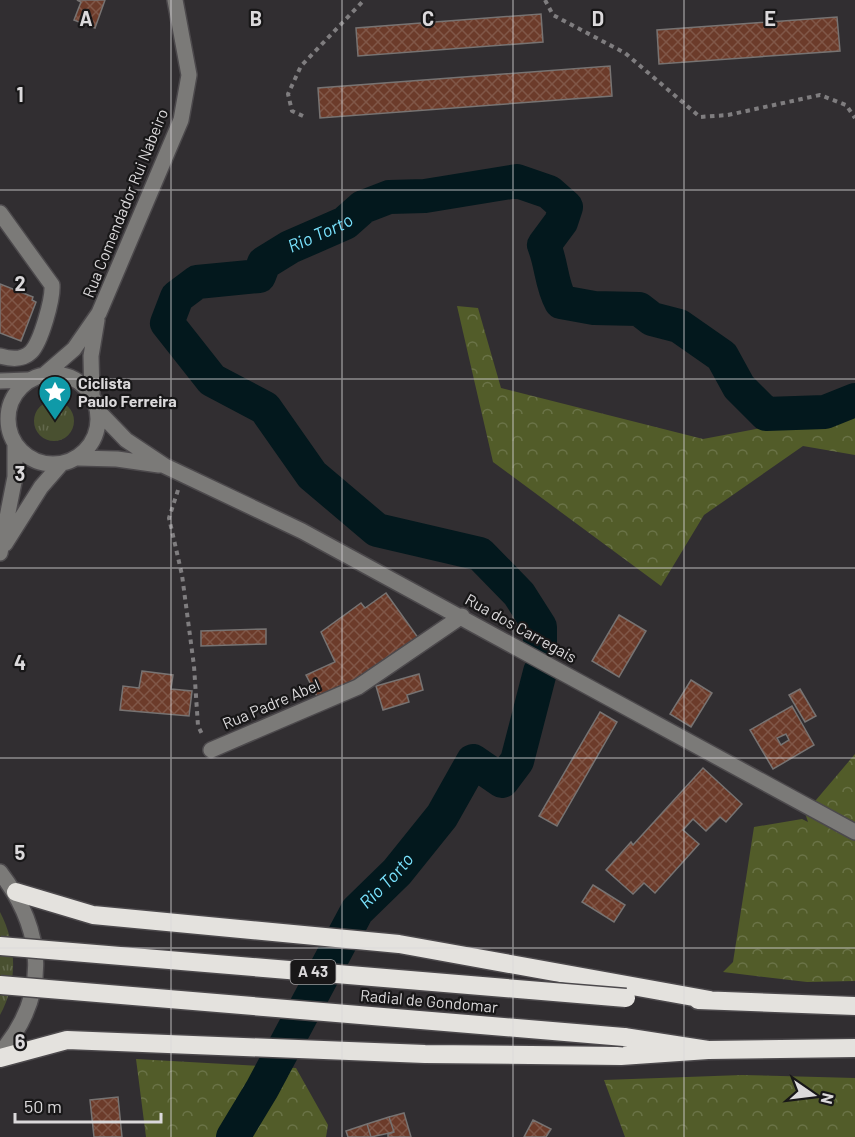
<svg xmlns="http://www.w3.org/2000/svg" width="855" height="1137" viewBox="0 0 855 1137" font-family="Barlow,sans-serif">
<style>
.grass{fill:url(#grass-tufts)}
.forest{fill:url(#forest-crowns)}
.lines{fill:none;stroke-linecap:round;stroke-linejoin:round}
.river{stroke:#03181d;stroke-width:34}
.building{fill:url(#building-cross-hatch);stroke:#777372;stroke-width:1.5;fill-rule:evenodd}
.minor-casing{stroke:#4c494c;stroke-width:18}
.highway-casing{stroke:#4c494c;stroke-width:21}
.path{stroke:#7f7d7f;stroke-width:4;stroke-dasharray:4.5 4.5;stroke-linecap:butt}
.minor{stroke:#7b7a78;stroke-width:15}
.highway{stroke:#e4e2de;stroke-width:18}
.highway-bridge-casing{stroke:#4c494c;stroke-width:21;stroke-linecap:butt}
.highway-bridge{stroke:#e4e2de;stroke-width:18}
.grid{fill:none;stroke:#dbd9db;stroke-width:1.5;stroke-opacity:0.55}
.labels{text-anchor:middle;stroke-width:4.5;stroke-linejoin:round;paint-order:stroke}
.shield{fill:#181718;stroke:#a09fa0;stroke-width:1.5}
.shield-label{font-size:15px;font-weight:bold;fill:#dbd9db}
.street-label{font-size:16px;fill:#dbd9db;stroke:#181718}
.poi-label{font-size:16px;font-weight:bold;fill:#dbd9db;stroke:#181718;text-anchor:start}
.water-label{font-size:18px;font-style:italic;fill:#7ae3fe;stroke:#181718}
.grid-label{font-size:20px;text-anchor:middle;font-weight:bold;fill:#dbd9db;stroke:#181718;stroke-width:4.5;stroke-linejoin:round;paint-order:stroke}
</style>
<defs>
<pattern id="grass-tufts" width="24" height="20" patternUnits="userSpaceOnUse" patternTransform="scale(1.5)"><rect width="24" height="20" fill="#495030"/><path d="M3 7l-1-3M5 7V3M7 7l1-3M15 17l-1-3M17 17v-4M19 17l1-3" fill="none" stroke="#63694d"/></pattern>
<pattern id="forest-crowns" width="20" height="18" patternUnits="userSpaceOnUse" patternTransform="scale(1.5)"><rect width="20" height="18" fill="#525c29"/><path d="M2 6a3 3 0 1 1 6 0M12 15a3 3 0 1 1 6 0" fill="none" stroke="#6a7347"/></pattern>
<pattern id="building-cross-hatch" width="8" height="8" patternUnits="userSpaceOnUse" patternTransform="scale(1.5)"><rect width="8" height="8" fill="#6c3b2a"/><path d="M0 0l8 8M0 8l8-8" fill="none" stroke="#805748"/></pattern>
</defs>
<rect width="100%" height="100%" fill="#312e31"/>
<path class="grass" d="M34 421a20 20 0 1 1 40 0a20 20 0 1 1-40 0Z
M0 912C17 944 18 983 0 1015Z"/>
<path class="forest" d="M457 306 478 308 501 388 703 439 831 415 855 407V455L803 446 704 515 661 586 493 462Z
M855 754V981L807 982 723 972 733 962 754 827 802 819 808 822 805 813Z
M136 1059 296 1068 328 1125 326 1137H146Z
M742 1075 855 1078V1137H625L604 1080Z"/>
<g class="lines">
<g class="river">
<path id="s1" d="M540 645V627L519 594 480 554 377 530 312 475 265 408 212 380 167 323 177 297 197 282 259 276 264 263 290 247 345 223 363 207 389 197 425 196 517 181 549 192 566 207 561 222 544 245C552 265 551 284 561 302L594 308 639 309 652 319 679 326 722 356 739 387 766 414 825 412 855 400"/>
<path id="s2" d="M233 1137 262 1089 357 911 397 872 442 816 473 761 502 781 517 761 540 672"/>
</g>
</g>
<path class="building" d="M77 0H105L95 28 74 20 81 2Z
M541 14 543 42 358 56 356 28Z
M837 17 840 51 659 64 657 30Z
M610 66 612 96 320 118 318 88Z
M0 284 33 297 32 300 36 302 21 341 0 333Z
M386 593 419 639 365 679 317 696 306 675 335 662 321 632 361 603 365 608Z
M619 615 646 631 619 677 592 661Z
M266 629V644L201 646V631Z
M142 671 173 675 171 689 192 691 189 716 120 710 123 686 139 688Z
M419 674 423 690 407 695 409 702 383 710 376 686Z
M691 680 712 693 691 727 670 714Z
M800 689 816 716 805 722 789 695Z
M792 706 814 745 773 769 750 730ZM786 734 789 740 781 745 777 738Z
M600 712 617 722 557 826 539 816Z
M703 768 742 804 726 822 720 817 706 831 693 819 683 830 699 844 655 893 644 883 633 894 606 870 631 842 633 845Z
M593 885 625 905 614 922 582 902Z
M118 1097 122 1137H94L90 1100Z
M404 1113 411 1137H388V1134L394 1132 389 1117Z
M389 1117 394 1132 371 1137 367 1124Z
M533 1120 551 1129 546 1137H524Z
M367 1124 371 1137H348L346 1131Z"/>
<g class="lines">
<g class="minor-casing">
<path id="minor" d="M0 213 52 285C53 299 41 342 31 352 23 360 10 359 0 356
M8 419a45 45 0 1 1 90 0a45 45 0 1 1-90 0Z
M45 374 74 349 99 313 181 120 189 75 175 0
M0 381 28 380
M92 395 91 356 97 320
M98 411 126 440 165 466 302 531 855 832
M78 458 117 459 159 465
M5 544 41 487 61 464
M0 553 15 477V444
M211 750 358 687 462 616
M0 872C45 931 50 995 0 1053"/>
</g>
<g class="highway-casing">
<path id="highway" d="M16 892 93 915 399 944 710 1000
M698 1000 855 1006
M624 1037 708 1050 855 1048
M0 1058 67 1040 425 1054 621 1056 708 1050"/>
</g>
<path class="path" d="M545 0 553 15 625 53 700 117 728 115 820 95 846 105 855 118
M303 116 292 111 288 94 301 66 364 0
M178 490 169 518 182 575 194 666 198 726 203 736"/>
<use href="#minor" class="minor"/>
<use href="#highway" class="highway"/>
<g class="highway-bridge-casing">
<path id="highway-bridge" d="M0 946 626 998
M0 985 624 1037"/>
</g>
<use href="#highway-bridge" class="highway-bridge"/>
</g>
<path class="grid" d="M171 0V1137M342 0V1137M513 0V1137M684 0V1137M0 190H855M0 379H855M0 568H855M0 758H855M0 948H855"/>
<defs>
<g id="sight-pin" transform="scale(1.725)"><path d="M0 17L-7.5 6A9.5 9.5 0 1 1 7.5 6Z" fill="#0f9aa8" stroke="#181718"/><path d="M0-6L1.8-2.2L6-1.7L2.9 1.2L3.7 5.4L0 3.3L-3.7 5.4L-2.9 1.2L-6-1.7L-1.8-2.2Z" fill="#fff"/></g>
</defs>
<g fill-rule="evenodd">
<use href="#sight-pin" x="55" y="392"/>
</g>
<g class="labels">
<rect class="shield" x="290.5" y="960" width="45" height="24" rx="4.5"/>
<g class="shield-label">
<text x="313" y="977">A 43</text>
</g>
<g class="street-label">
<text transform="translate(125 203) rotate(-68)" y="6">Rua Comendador Rui Nabeiro</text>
<text transform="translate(521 628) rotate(29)" y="6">Rua dos Carregais</text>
<text transform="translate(271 704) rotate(-23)" y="6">Rua Padre Abel</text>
<text transform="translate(429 1001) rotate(5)" y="6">Radial de Gondomar</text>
</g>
<g class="poi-label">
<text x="78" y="389">Ciclista<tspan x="78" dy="18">Paulo Ferreira</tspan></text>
</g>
<g class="water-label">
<text dy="6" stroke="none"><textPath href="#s1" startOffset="711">Rio Torto</textPath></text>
<text dy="6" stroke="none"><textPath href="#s2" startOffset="300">Rio Torto</textPath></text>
</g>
</g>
<g class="grid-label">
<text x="86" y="26">A</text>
<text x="256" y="26">B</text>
<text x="428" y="26">C</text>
<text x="598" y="26">D</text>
<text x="770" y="26">E</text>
<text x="20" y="102">1</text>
<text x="20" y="291">2</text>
<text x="20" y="481">3</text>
<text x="20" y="670">4</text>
<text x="20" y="860">5</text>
<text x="20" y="1049">6</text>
</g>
<g transform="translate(813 1095) rotate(104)" stroke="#181718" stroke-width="4.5" paint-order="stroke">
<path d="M0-4.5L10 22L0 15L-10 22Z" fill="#dbd9db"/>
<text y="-9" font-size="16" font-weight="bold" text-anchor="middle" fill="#dbd9db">N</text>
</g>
<path d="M15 1113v9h146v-9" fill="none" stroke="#dbd9db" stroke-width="3"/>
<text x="24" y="1113" font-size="18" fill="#dbd9db" stroke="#181718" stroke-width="4.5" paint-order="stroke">50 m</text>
</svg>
